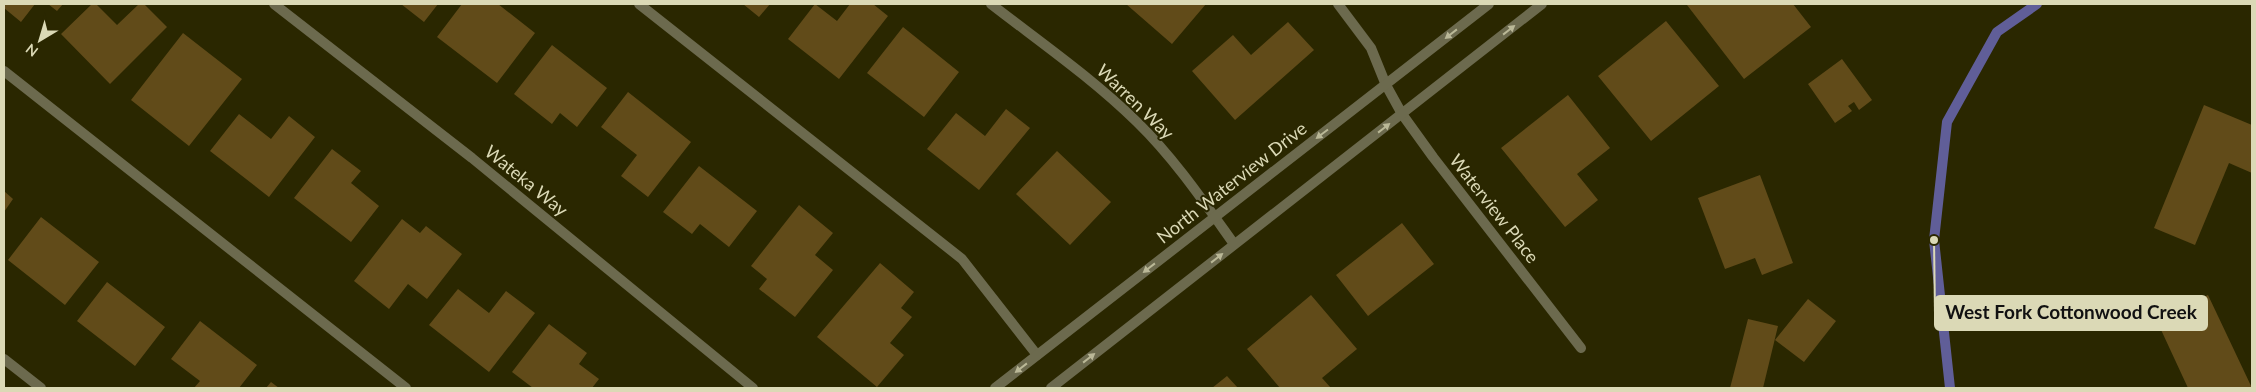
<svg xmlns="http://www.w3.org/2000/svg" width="2256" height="392" viewBox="0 0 2256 392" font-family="Lato,sans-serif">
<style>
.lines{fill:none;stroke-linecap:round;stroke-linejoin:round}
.stream{stroke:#605e98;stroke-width:10}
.building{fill:#614b19}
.service{stroke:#6c6a4e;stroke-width:10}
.minor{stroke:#6c6a4e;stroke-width:10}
.tertiary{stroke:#6c6a4e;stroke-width:10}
.oneway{fill:#bab897}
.labels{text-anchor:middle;stroke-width:4;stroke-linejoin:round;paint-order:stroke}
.street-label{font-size:18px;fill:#dbd9b6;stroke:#2a2700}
.leader{fill:none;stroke:#dbd9b6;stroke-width:2}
.callout-dot{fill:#dbd9b6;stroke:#2a2700;stroke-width:2}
.callout{fill:#dbd9b6;stroke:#dbd9b6;stroke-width:2}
.callout-label{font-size:19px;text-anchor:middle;font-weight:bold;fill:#111}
</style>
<rect width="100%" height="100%" fill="#2a2700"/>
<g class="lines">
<path class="stream" d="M1950 388 1934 240 1947 122 1997 32 2037 4"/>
</g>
<path class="building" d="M4 4H35L21 22 4 8Z
M48 4H63L57 11Z
M92 4H96L117 25 139 4H144L167 27 110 84 61 34Z
M401 4H438L424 22Z
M462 4H498L535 33 497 83 437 37Z
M743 4H770L759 17Z
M815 4 837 21 850 4H873L888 16 839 79 788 39Z
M1126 4H1206L1172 44Z
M1688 4H1793L1811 27 1744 79 1687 5Z
M1666 21 1719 86 1651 141 1598 76Z
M1288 22 1314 50 1235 120 1192 71 1233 35 1251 55Z
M903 27 959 72 924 117 867 73Z
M183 33 242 79 189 146 131 100Z
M552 45 607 88 577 127 560 113 552 124 514 94Z
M1842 59 1872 100 1859 110 1854 102 1848 106 1852 111 1835 123 1808 84Z
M628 92 691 142 648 197 621 176 637 155 601 127Z
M1568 95 1610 148 1577 174 1598 200 1565 227 1501 148Z
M2204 105 2252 125V173L2229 163 2195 245 2154 228Z
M1006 109 1030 128 979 190 927 149 956 113 985 136Z
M239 114 271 139 289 116 315 137 269 197 210 151Z
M332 149 361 171 351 183 379 206 351 242 294 198Z
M1057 151 1111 202 1070 245 1016 194Z
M699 166 757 211 729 247 700 224 692 234 663 212Z
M1760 175 1793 263 1762 275 1755 258 1725 269 1698 198Z
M4 191 13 199 4 212Z
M799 205 833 233 815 255 833 270 795 317 759 289 767 279 751 266Z
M41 217 99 262 65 305 8 260Z
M402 219 420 233 426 226 462 254 427 299 408 284 389 309 354 281Z
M1402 223 1434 264 1368 316 1336 275Z
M880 263 914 292 901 308 912 317 890 343 904 355 877 387 817 337Z
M107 282 165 327 135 366 77 321Z
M458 289 489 313 506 291 535 313 489 372 429 325Z
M1311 295 1357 349 1322 378 1331 388H1280L1247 349Z
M2208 295 2252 388H2188L2156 319Z
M1808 299 1836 321 1804 362 1775 340Z
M1748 319 1778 326 1763 388H1730Z
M200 321 257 365 239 388H194L200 381 171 359Z
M549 324 587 353 579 364 599 379 592 388H533L512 372Z
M1227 376 1238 388H1212Z
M271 382 279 388H266Z"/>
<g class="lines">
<path class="service" d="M639 4 962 259 1037 355
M1338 4 1371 48 1386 85
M4 71 406 388"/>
<path class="minor" d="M274 4 472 158 753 388
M991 4C1040 42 1092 78 1137 122 1174 158 1204 202 1234 244
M1386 85 1402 114 1433 157 1581 348
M4 359 41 388"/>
<path class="tertiary" d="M995 388 1489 4
M1051 388 1542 4"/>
</g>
<defs><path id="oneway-solid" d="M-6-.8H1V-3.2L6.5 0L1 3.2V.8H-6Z" transform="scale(1.25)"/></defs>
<g class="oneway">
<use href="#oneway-solid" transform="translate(1509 30) rotate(-38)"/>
<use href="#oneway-solid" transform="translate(1451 34) rotate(142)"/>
<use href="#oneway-solid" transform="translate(1384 128) rotate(-38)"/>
<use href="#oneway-solid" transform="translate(1322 134) rotate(143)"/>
<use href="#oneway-solid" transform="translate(1217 258) rotate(-38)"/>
<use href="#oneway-solid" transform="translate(1149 268) rotate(142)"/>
<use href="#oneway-solid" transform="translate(1089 358) rotate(-38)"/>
<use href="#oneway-solid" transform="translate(1021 368) rotate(142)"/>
</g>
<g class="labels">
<g class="street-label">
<text transform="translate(1135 102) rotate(44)" y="6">Warren Way</text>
<text transform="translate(526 181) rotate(39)" y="6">Wateka Way</text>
<text transform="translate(1232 183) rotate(-38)" y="6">North Waterview Drive</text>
<text transform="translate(1494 209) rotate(52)" y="6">Waterview Place</text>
</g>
</g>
<path class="leader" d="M1934 240L1935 313"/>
<circle class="callout-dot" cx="1934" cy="240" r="5"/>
<rect class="callout" x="1935" y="296" width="272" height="34" rx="5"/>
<g class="callout-label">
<text x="2071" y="319">West Fork Cottonwood Creek</text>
</g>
<rect width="2256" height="392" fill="none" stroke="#dbd9b6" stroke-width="10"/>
<g transform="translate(40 40) rotate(218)" stroke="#2a2700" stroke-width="4" paint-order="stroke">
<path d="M0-4L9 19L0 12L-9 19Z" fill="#dbd9b6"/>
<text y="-8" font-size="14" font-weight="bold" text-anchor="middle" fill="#dbd9b6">N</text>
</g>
</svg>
